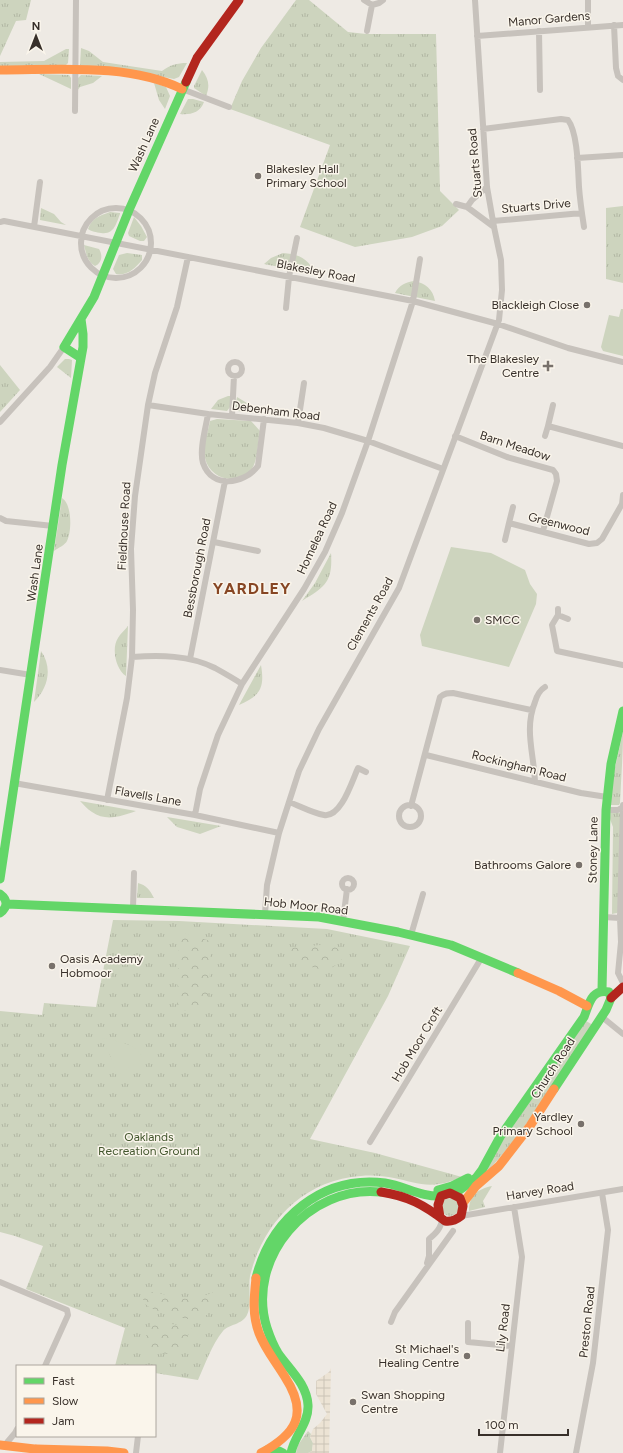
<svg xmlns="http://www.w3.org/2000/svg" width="623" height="1453" viewBox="0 0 623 1453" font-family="Figtree,sans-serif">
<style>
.grass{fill:url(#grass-tufts)}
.forest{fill:url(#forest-crowns)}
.garden{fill:#cdd4be}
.plaza{fill:url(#plaza-grid)}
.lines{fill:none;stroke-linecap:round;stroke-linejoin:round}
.street{stroke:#c7c2bc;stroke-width:6}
.fast{stroke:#63d668;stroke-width:9}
.slow{stroke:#ff974d;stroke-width:9}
.jam{stroke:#b3261e;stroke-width:9}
.poi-dot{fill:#78716b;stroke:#faf5eb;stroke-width:1.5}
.labels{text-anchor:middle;stroke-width:3;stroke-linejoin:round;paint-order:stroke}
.street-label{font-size:12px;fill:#38302a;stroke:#faf5eb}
.poi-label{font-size:12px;fill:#38302a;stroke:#faf5eb;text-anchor:end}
.park-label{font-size:12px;fill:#43572e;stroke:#faf5eb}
.district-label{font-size:16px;font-weight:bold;letter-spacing:1px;fill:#874623;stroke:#faf5eb}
</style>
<defs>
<pattern id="grass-tufts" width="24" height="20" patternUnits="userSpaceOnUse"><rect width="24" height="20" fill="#cdd4be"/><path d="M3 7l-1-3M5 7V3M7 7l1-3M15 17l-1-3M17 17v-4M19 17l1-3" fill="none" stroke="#b1b6a3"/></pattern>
<pattern id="forest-crowns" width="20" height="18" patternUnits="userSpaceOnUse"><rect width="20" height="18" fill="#cdd4be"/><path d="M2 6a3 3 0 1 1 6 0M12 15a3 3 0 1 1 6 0" fill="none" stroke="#b1b6a3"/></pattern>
<pattern id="plaza-grid" width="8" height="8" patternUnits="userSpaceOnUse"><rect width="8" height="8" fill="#ece3d4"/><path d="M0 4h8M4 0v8" fill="none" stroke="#cbc3b6"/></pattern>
</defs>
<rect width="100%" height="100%" fill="#eeeae4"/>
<path class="grass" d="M0 0H31L26 20 16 21 0 56Z
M296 0H309L348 32 366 34H436L440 191 459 210 442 226 412 237 355 247 300 227 330 145 230 109 242 81 261 48Z
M81 48 89 51 103 62 162 71C170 65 177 63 187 63L179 77 174 79 134 71 83 68 80 65Z
M66 49H69L68 63 65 66 0 68V62L44 61Z
M202 70C209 79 210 86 206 96L194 88V86Z
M39 74 69 75 71 78V89Z
M81 75 102 76 93 83 80 87 77 91 78 78Z
M154 83 166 87 170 96 165 109 159 100Z
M188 99H193L204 102C200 113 190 115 180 114Z
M623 206V283L606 279V208Z
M41 208 54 214 61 222 66 225 40 220Z
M110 212 120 213V214C116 224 114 235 101 233 96 232 92 232 88 229 92 218 99 216 110 212Z
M134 217 141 226 147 237 144 241H140L129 236 128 233Z
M84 245 99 249C103 255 102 263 95 266 87 261 86 253 84 245Z
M127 253 142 255V260C135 268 128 276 116 274L113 269 119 255Z
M283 253C299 254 309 259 315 274L264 264 271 258Z
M414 281C425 283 433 289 435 301L395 293C399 285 406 282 414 281Z
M65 359H69L72 360 71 378 57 367Z
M0 365 20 390 0 412Z
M228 396H231L230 407 227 411 211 409 218 400Z
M237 397 247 403 253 413 238 411 235 407Z
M217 419 251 421 260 431C258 441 258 452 255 462 248 487 211 484 205 458 202 447 208 432 210 421Z
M62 498C72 504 72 531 67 541 65 545 58 548 54 551Z
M331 553C333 582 325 587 302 601L315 583Z
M128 626 126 676C116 670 111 648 118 638 120 634 125 630 128 626Z
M41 651C53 668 48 688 34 702Z
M261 665C265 688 260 696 239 705Z
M623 732C623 756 621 779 620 803L619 805H610L612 781Z
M80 801 136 811C122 816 106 822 92 812 87 809 83 804 80 801Z
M610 813H620L621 815 619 910 617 913 612 914 613 827 610 819Z
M167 817 221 826 200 834 177 827Z
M138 883C146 885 150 890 154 898H137Z
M113 920 179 921 327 929 410 946 388 996 310 1139 375 1153 462 1177C454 1180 447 1183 439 1184 424 1187 409 1181 394 1178 384 1176 372 1175 361 1176 304 1180 263 1222 250 1276 248 1287 252 1305 247 1315 242 1325 229 1324 223 1331 212 1344 205 1365 198 1380L155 1373V1366H115L125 1328 26 1289 43 1246 15 1236 0 1232V1011L42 1015 44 1003 96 1007Z
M586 1021 593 1025C560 1075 528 1127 487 1172L488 1166 504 1139Z
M492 1186 483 1201 485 1207 469 1211C469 1195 478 1189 492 1186Z
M441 1207a9 9 0 1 1 18 0a9 9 0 1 1-18 0Z
M308 1431 311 1434 310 1437 313 1443 312 1451 308 1453H296L298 1445Z"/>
<path class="forest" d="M179 931 210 941C211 964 210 986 206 1008L202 1011 177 1010Z
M330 944 340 950 342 961C338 963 333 968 328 969 314 971 300 962 290 954L289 948Z
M147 1291 187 1299 204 1296 214 1292 218 1298 207 1315C201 1316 194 1319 188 1319 180 1318 147 1310 144 1302 142 1298 144 1294 147 1291Z
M151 1321 192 1327C178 1353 178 1358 147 1351L144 1346V1339L150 1330Z"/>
<path class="garden" d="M621 309H623V356L603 351 601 347 609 315 619 317Z
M451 547 491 553 525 570 530 584 537 594 536 604 509 667 422 646 420 635Z
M102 1038C116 1041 136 1043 143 1058L117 1076 112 1060Z"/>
<path class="plaza" d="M331 1368 329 1453H308L312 1451 313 1443 310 1437 313 1429 320 1423 327 1414 316 1394V1381L329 1372Z"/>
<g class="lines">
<path class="street" d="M364 0 372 5 379 3 383 0
M588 0V27
M614 25 616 68 618 76 623 80
M367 31 372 5
M539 31 540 90
M477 36 623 25
M182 89 229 107
M75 111 76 0
M483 129 561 119 568 120C578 133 578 171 579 187 580 201 582 214 584 227
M577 158 623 155
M487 187 472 200 467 207 494 227
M456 204 467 207
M81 243a35 35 0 1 1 70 0a35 35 0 1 1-70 0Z
M493 221 582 213
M0 222 4 221 413 301 498 324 568 348 623 362
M34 227 40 182
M286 308 289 277 297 238
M228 369a7 7 0 1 1 14 0a7 7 0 1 1-14 0Z
M148 405 208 414 298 423 324 428 368 441 443 469
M553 405 548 426 623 446
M208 414C206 427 199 450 203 463 212 489 243 485 258 466L264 419
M232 416 234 376
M0 422 50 367 64 347
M298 423 304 383
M455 436 507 457 553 470 556 474 557 481 543 531
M545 436 548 426
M0 518 6 521 53 526
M509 523 513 507
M505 540 509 523 589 544 597 543 602 539 622 504 623 495
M214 542 258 551
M558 609V615L568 619
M558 615 552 625 557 651 623 665
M132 657C160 655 189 655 215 668 224 673 233 678 242 684
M190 659 225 481
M0 670 31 675
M426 755 581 793 607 797
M535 782C534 754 524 729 535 702 537 695 540 690 545 687
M14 783 195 815 279 833
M107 800 127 698 132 657 133 610 131 549 135 496 148 405 155 373 177 307 188 257
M289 802C300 806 312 813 324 815 341 818 352 781 358 768L366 772
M399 816a11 11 0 1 1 22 0a11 11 0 1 1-22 0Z
M411 806 440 697C445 693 448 693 453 693L531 710
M606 810H618L623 807
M195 815 200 789 218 735 242 684 304 589 325 552 342 513 368 441 413 301 420 259
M342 884a6 6 0 1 1 12 0a6 6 0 1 1-12 0Z
M133 908 134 873
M265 914 267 885 279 833 299 771 319 729 399 588 499 320 502 290 501 260 494 227 487 187 475 0
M604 917 620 918 623 805
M620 918 621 942 618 973 623 983
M343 921 347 889
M411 935 423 894
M602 1017 623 1034
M370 1142 482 957
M461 1216 623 1189
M427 1263 429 1256V1239C435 1234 442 1228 442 1218
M0 1282 67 1310 68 1315 45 1366
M391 1322 395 1312 453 1231
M468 1323V1342L511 1346
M4 1446 15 1433 17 1429
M136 1453 138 1436
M500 1453 522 1257 514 1207
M576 1453 593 1363 608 1230 602 1193"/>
<path class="fast" d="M81 358 64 347 94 297 129 210 186 82
M0 879 62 465 83 347V334L81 319
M0 894C8 900 8 907 0 913
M7 904 319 917 398 932 451 945 518 973
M602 990 606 810 611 764 623 711
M438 1190 452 1186 468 1178
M454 1194 476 1178 482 1170 500 1137 584 1017C589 1005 591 988 609 992L611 998 606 1010 554 1089
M256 1278C271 1219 322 1175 385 1183 405 1186 421 1197 441 1196
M267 1450 279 1451 283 1453
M291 1453C294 1436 309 1423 308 1405 307 1384 289 1369 278 1353 273 1345 270 1337 267 1328 245 1258 309 1184 381 1192"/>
<path class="slow" d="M0 70C60 70 127 63 182 89
M518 973 559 991 587 1006
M463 1203 476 1186 499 1166 530 1126 554 1089
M256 1278C254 1297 252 1315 259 1333 265 1349 276 1362 285 1377 309 1414 296 1434 261 1453
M0 1445 43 1450
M36 1449 107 1451 124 1453"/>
<path class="jam" d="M186 82 197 58 239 0
M611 998 623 987
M381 1192C408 1196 424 1205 445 1221 451 1222 456 1220 461 1216L463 1206 460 1198 450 1193 441 1196 438 1205 440 1217"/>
</g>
<g class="poi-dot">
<circle cx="258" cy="176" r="4"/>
<circle cx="587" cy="305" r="4"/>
<path d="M546 360h4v4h4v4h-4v4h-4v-4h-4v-4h4z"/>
<circle cx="477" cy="620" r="4"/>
<circle cx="579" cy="865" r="4"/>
<circle cx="52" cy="966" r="4"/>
<circle cx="581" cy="1124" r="4"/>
<circle cx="467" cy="1356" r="4"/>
<circle cx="353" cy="1402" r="4"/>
</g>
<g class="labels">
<g class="street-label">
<text transform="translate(549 19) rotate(-5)" y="4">Manor Gardens</text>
<text transform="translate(144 145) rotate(-66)" y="4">Wash Lane</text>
<text transform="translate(475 163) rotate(-95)" y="4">Stuarts Road</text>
<text transform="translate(536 206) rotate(-5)" y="4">Stuarts Drive</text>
<text transform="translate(316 271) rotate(11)" y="4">Blakesley Road</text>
<text transform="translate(276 411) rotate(7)" y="4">Debenham Road</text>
<text transform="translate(515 446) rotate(18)" y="4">Barn Meadow</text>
<text transform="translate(559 524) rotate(14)" y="4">Greenwood</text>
<text transform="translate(124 526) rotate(-87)" y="4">Fieldhouse Road</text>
<text transform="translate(317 538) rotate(-65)" y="4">Homelea Road</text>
<text transform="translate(197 568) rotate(-79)" y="4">Bessborough Road</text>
<text transform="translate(35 573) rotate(-82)" y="4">Wash Lane</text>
<text transform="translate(370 614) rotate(-61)" y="4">Clements Road</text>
<text transform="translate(519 766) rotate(14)" y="4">Rockingham Road</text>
<text transform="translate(148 796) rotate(10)" y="4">Flavells Lane</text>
<text transform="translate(593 850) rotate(-89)" y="4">Stoney Lane</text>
<text transform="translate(306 906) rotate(6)" y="4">Hob Moor Road</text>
<text transform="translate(417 1044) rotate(-59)" y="4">Hob Moor Croft</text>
<text transform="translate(553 1068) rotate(-57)" y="4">Church Road</text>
<text transform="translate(540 1191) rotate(-9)" y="4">Harvey Road</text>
<text transform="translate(587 1322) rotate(-84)" y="4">Preston Road</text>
<text transform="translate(503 1328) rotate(-83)" y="4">Lily Road</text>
</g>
<g class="poi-label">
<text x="266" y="173" text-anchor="start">Blakesley Hall<tspan x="266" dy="14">Primary School</tspan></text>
<text x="579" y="309">Blackleigh Close</text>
<text x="539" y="363">The Blakesley<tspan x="539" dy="14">Centre</tspan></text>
<text x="485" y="624" text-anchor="start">SMCC</text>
<text x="571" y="869">Bathrooms Galore</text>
<text x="60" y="963" text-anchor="start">Oasis Academy<tspan x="60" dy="14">Hobmoor</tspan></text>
<text x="573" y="1121">Yardley<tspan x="573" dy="14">Primary School</tspan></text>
<text x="459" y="1353">St Michael's<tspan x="459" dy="14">Healing Centre</tspan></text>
<text x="361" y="1399" text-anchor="start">Swan Shopping<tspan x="361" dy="14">Centre</tspan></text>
</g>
<g class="park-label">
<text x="149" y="1141">Oaklands<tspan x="149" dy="14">Recreation Ground</tspan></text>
</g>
<g class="district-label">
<text x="252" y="594">YARDLEY</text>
</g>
</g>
<rect x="16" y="1365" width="140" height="72" fill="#faf5eb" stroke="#aca69e"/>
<rect x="24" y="1378" width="20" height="6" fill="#63d668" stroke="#aca69e"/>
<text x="52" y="1385" font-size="12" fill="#38302a">Fast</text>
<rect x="24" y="1398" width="20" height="6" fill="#ff974d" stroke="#aca69e"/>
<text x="52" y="1405" font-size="12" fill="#38302a">Slow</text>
<rect x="24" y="1418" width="20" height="6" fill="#b3261e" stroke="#aca69e"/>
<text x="52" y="1425" font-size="12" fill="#38302a">Jam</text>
<g transform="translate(36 36)" stroke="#faf5eb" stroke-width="3" paint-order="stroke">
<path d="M0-3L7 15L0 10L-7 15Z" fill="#38302a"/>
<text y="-6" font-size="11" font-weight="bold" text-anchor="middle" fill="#38302a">N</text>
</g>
<path d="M479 1429v6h89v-6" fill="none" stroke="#38302a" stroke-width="2"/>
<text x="485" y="1429" font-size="12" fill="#38302a" stroke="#faf5eb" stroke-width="3" paint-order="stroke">100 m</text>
</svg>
